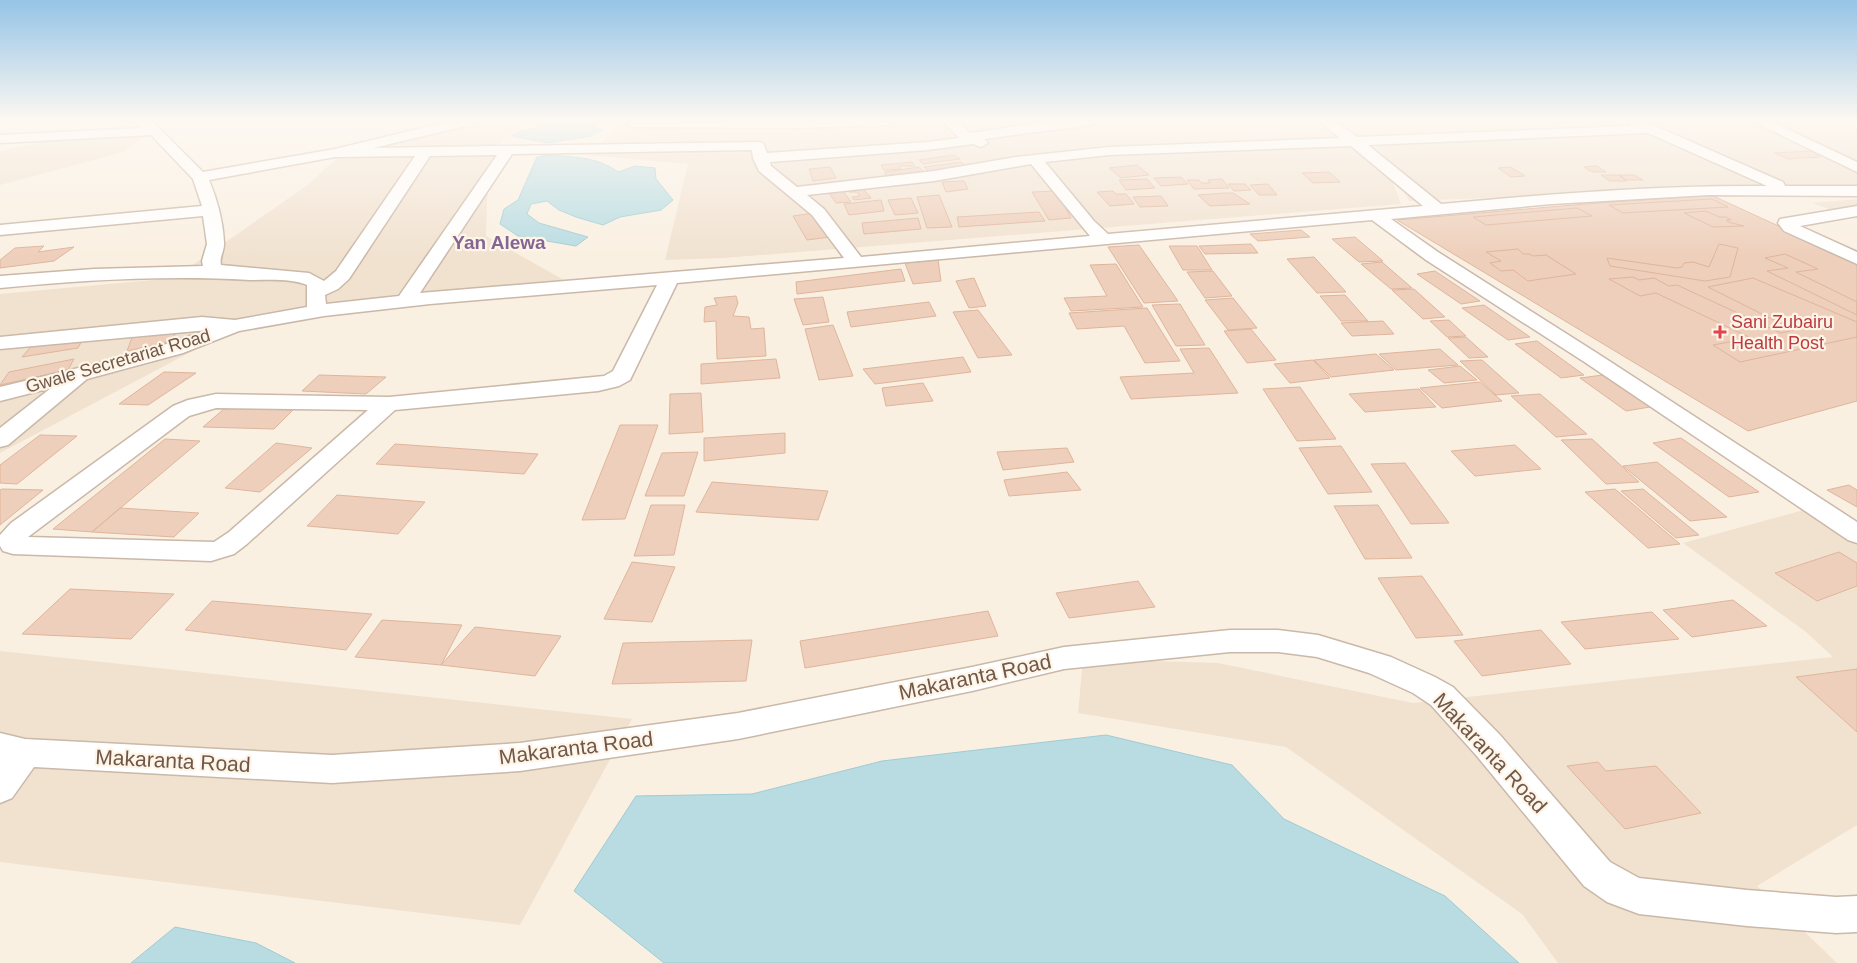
<svg xmlns="http://www.w3.org/2000/svg" width="1857" height="963" viewBox="0 0 1857 963" font-family="Arial,sans-serif">
<style>
.residential{fill:#f1e2d0}
.water{fill:#b8dce2;stroke:#9fcbd3}
.building{fill:#eecfbb;stroke:#dfb59c}
.lines{fill:none;stroke-linecap:round;stroke-linejoin:round}
.minor-casing{stroke:#cab8a9;stroke-width:3}
.minor{fill:#fff;fill-rule:evenodd}
.health-dot{fill:#e0444e;stroke:#fef5e7;stroke-width:2}
.labels{text-anchor:middle;stroke-width:4.5;stroke-linejoin:round;paint-order:stroke}
.health-label{font-size:18px;fill:#be3a42;stroke:#fef5e7;text-anchor:start}
.street-label{font-size:18px;fill:#70574a;stroke:#fef5e7}
.far-district-label{font-size:19px;font-weight:bold;fill:#836693;stroke:#fef5e7}
.near-street-label{font-size:21px;fill:#70574a;stroke:#fef5e7}
</style>
<rect width="100%" height="100%" fill="#faf0e2"/>
<path class="residential" d="M136 121H163L124 152 0 185V151Z
M451 121H531L504 139 488 171 486 236 571 284 236 328 0 453V294L174 278 309 184 341 154Z
M625 121H1857V186L1650 191 1409 201 1379 147 1401 204 723 258 665 260 688 164 588 155Z
M1857 199V219L1812 203Z
M1822 505 1857 530V825L1757 886 1837 963H1558L1522 914 1286 747 1078 713 1083 659 1218 663 1413 703 1833 657 1806 632 1683 543Z
M0 651 632 719 520 925 0 862Z"/>
<path class="water" d="M544 121H597L593 127 603 130 591 136 548 143 512 136 518 132 535 128Z
M549 155C573 157 598 157 618 172L635 166 655 168 656 179 673 200 661 210 620 217 603 225 576 217 559 210 547 201 531 204 527 214 539 223 588 237 576 246 518 236 500 224 504 209 518 200 537 157Z
M1106 735 1232 765 1284 819 1445 896 1519 963H664L574 891 636 796 752 794 882 761Z
M175 927 256 943 295 963H131Z"/>
<path class="building" d="M1812 151 1820 157 1788 159 1774 153Z
M954 155 960 159 923 164 919 160Z
M912 162 915 166H899L901 169 884 170 881 165Z
M961 162 967 167 930 172 924 167Z
M1137 165 1149 175 1121 178 1109 168Z
M1597 166 1606 172H1592L1584 167Z
M830 167 836 178 813 181 809 169Z
M919 167 924 172 886 176 885 172Z
M1511 167 1525 176 1511 177 1498 168Z
M1329 172 1340 182 1313 183 1302 173Z
M1601 175H1618L1627 181H1610Z
M1619 175H1634L1643 180H1627Z
M1181 177 1188 184 1161 186 1154 178Z
M1147 179 1155 188 1126 190 1119 180Z
M1222 179 1229 188 1194 189 1187 180H1199L1201 183H1210L1208 180Z
M964 181 968 189 946 192 942 182Z
M1228 184H1245L1251 190 1234 191Z
M1268 184 1277 195H1259L1250 185Z
M861 186 871 198 854 200 852 197 860 196 857 192H849L845 188Z
M840 187 851 202 836 203 826 189Z
M1057 191 1071 218 1049 220 1032 192Z
M1113 191 1116 194H1126L1134 204 1110 206 1097 192Z
M1225 193H1233L1250 204 1210 206 1198 195Z
M939 195 952 227 927 228 917 197Z
M1711 195 1857 262V401L1748 431 1397 220 1585 204Z
M1161 196 1168 206 1140 207 1133 197Z
M911 198 918 213 895 215 888 200Z
M1712 199 1728 207 1623 213 1609 205Z
M881 200 884 211 849 215 844 204Z
M1577 208 1592 216 1486 225 1473 217Z
M1706 211 1719 217H1726L1731 220H1726L1728 222 1744 226 1713 227 1684 213Z
M1039 212 1045 221 959 227 957 217Z
M814 213 830 237 807 240 793 216Z
M918 218 921 229 864 234 862 223Z
M1301 230 1310 237 1258 241 1250 234Z
M1355 237 1383 261 1359 262 1332 239Z
M1251 244 1258 253 1205 254 1199 246Z
M1719 244 1738 248 1730 277 1705 281 1610 266 1607 258 1677 268 1682 267 1684 263 1693 262 1709 267Z
M1139 245 1178 301 1144 303 1108 247Z
M44 246 38 252 74 247 54 261 0 268V260L15 248Z
M1169 246H1197L1212 270H1183Z
M1518 249 1523 254H1529L1533 256 1546 255 1576 274 1528 281 1513 270 1501 271 1490 263 1501 261 1486 252Z
M1785 254 1818 269 1796 272 1857 302V315L1767 271 1788 268 1765 258Z
M1314 257 1346 292 1317 293 1287 259Z
M938 260 941 281 913 284 905 263Z
M1382 262 1412 288 1391 289 1361 264Z
M1116 264 1143 307 1071 311 1064 298 1107 296 1090 265Z
M901 269 905 281 797 294 796 282Z
M1213 271 1232 296 1205 298 1187 272Z
M1435 271 1480 301 1461 304 1417 274Z
M1633 277 1639 280 1654 278 1669 286 1677 285 1781 333 1794 330 1708 287 1753 278 1857 322V337L1740 362 1713 345 1751 338 1656 293 1640 296 1609 279Z
M974 278 986 306 969 308 956 281Z
M1414 289 1445 317 1423 319 1392 290Z
M1345 295 1368 321H1341L1320 296Z
M736 296 738 303 733 316 749 317 751 329 764 328 766 356 717 359 716 321 704 322 705 307 717 305 714 298Z
M823 297 829 322 803 325 794 299Z
M1233 298 1257 328 1228 330 1205 300Z
M929 302 936 316 851 327 847 312Z
M1180 304 1205 345 1176 346 1152 305Z
M1484 305 1530 337 1508 340 1462 308Z
M1147 308 1180 361 1145 363 1124 326 1077 329 1069 313Z
M978 310 1012 355 978 358 953 312Z
M1449 320 1466 336 1447 337 1430 321Z
M1383 321 1394 334 1352 336 1341 323Z
M833 325 853 376 819 380 805 329Z
M177 328 173 341 127 351 133 335Z
M1251 329 1276 360 1247 363 1224 331Z
M84 337 78 348 22 357 34 343Z
M1466 337 1488 357 1469 358 1448 338Z
M1537 341 1584 375 1561 378 1515 344Z
M1209 348 1238 393 1131 399 1120 377 1194 373 1180 349Z
M1440 349 1458 365 1396 370 1379 354Z
M1376 354 1394 370 1331 377 1314 360Z
M963 357 971 372 875 384 863 369Z
M74 359 68 370 0 385 9 372Z
M776 359 780 378 701 384V364Z
M1313 360 1330 378 1290 383 1274 364Z
M1482 360 1519 393 1496 395 1460 361Z
M1460 366 1477 380 1444 383 1428 370Z
M164 372 196 373 148 405 119 404Z
M319 375 386 377 366 394 302 391Z
M1603 375 1650 407 1626 411 1580 378Z
M1480 382 1502 401 1442 408 1420 388Z
M923 383 933 401 886 406 882 388Z
M1300 387 1336 439 1297 441 1263 389Z
M1419 389 1436 407 1365 412 1349 394Z
M701 393 703 432 669 434 670 394Z
M1540 394 1587 434 1556 437 1511 396Z
M225 408 293 410 274 429 203 427Z
M620 425H658L625 519 582 520Z
M785 433V453L704 461V438Z
M40 435 77 436 17 484 0 483V465Z
M1681 438 1759 492 1729 497 1653 443Z
M165 439 200 441 92 532 53 529Z
M1592 439 1639 482 1606 484 1561 440Z
M276 443 312 448 260 492 225 488Z
M395 444 538 454 524 474 376 464Z
M1515 445 1541 469 1475 476 1451 451Z
M1341 446 1372 492 1328 494 1299 448Z
M1067 448 1074 462 1003 470 997 452Z
M698 452 684 496H645L662 453Z
M1657 462 1727 517 1690 521 1623 466Z
M1405 463 1449 523 1411 524 1371 464Z
M1067 472 1081 490 1009 496 1004 480Z
M712 482 828 491 818 520 696 512Z
M1849 485 1857 490V507L1827 490Z
M2 489 43 490 0 525V490Z
M1615 489 1680 544 1648 548 1585 492Z
M1643 489 1699 535 1676 538 1621 491Z
M337 495 425 502 398 534 307 526Z
M651 505H685L674 555 634 556Z
M1378 505 1412 558 1365 559 1334 506Z
M120 508 199 513 174 537 92 532Z
M1839 552 1857 563V586L1817 601 1775 573Z
M632 562 675 567 652 622 604 619Z
M1422 576 1463 635 1416 638 1378 578Z
M1138 581 1155 607 1069 618 1056 593Z
M70 589 174 594 131 639 22 634Z
M1733 600 1767 626 1692 637 1663 610Z
M212 601 372 614 346 650 185 630Z
M988 611 998 636 805 668 800 641Z
M1652 612 1679 639 1585 649 1561 622Z
M382 620 462 625 441 665 355 657Z
M475 627 561 636 535 676 441 665Z
M1541 630 1571 664 1482 676 1454 641Z
M752 640 746 681 612 684 623 643Z
M1857 669V732L1796 677Z
M1598 762 1606 771 1656 766 1701 813 1625 829 1567 766Z"/>
<g class="lines">
<g class="minor-casing">
<path id="minor" d="M133 121H150L155 124 203 172 335 149 451 121H475L474 124 373 148 758 142 763 143 767 153 928 142 959 138 943 121H957L970 133 1056 121H1098L1092 125 984 139 988 143 981 147 973 144 928 150 770 162 771 166 797 187 934 171 1016 157 1109 147 1340 138 1319 121H1334L1357 137 1631 126 1628 121H1644L1783 182 1785 186H1857V196L1708 195 1552 204 1391 219 1438 252 1600 355 1857 522V543L1848 540 1586 363 1426 260 1372 220 677 283 630 380 619 386 598 391 395 410 247 544 234 554 211 561 13 554 3 551 0 546V535L11 523 173 406 188 400 216 394 389 397 604 376 613 371 657 285 430 304 324 316 239 331 183 353 87 379 8 445 0 447V428L51 388 0 401V387L140 353 208 330 0 349V337L202 317 235 320 307 307V285C291 278 267 280 250 280 166 275 84 280 0 288V276L94 269 203 266 202 261 207 244 203 216 0 235V225L202 206 193 179 151 135 0 143V135L141 128ZM1648 133 1767 186C1658 185 1549 194 1441 204L1368 145ZM1351 146 1423 206 1108 234 1094 221 1045 162 1109 155ZM752 150 753 158 759 171 812 215 844 258 420 293 512 154ZM497 155 399 296 326 304 325 295 338 289 349 279 430 156ZM415 156 336 271 324 281 309 273 221 265C219 257 225 250 224 242 223 221 217 199 209 180L335 157ZM1031 164 1090 236 861 257 824 209 807 195 934 181ZM216 408 368 410 229 532 214 542 28 537 189 416Z
M628 121H895L889 125 796 128 634 127 629 126Z
M1752 121H1770L1857 162V172Z
M1857 206V216L1800 226 1857 252V264L1784 231 1778 223 1780 219 1786 218Z
M1230 630H1278L1318 635 1391 657 1435 677 1453 687 1500 735 1610 862 1639 878 1747 890 1836 897 1857 896V932L1836 933 1747 926 1639 914 1607 902 1584 886 1476 755 1431 705 1413 693 1369 673 1317 657 1278 652H1230L1064 669 972 691 738 739 520 771 332 783 34 767 12 798 0 803V733L25 739 332 755 520 743 738 713 972 667 1064 647Z"/>
</g>
<use href="#minor" class="minor"/>
</g>
<linearGradient id="sky" x2="0" y2="1"><stop stop-color="#95c4e6"/><stop offset="0.47" stop-color="#fdf8f2"/><stop offset="1" stop-color="#fdf8f2" stop-opacity="0"/></linearGradient>
<rect width="1857" height="256" fill="url(#sky)"/>
<path class="health-dot" d="M1717.5 324.5h5v5h5v5h-5v5h-5v-5h-5v-5h5z"/>
<g class="labels">
<g class="health-label">
<text x="1731" y="328">Sani Zubairu<tspan x="1731" dy="21">Health Post</tspan></text>
</g>
<g class="street-label">
<text transform="translate(118 361) rotate(-16)" y="6">Gwale Secretariat Road</text>
</g>
<g class="far-district-label">
<text x="499" y="249">Yan Alewa</text>
</g>
<g class="near-street-label">
<text transform="translate(975 677) rotate(-12)" y="7">Makaranta Road</text>
<text transform="translate(576 748) rotate(-7)" y="7">Makaranta Road</text>
<text transform="translate(1490 753) rotate(47)" y="7">Makaranta Road</text>
<text transform="translate(173 761) rotate(3)" y="7">Makaranta Road</text>
</g>
</g>
</svg>
